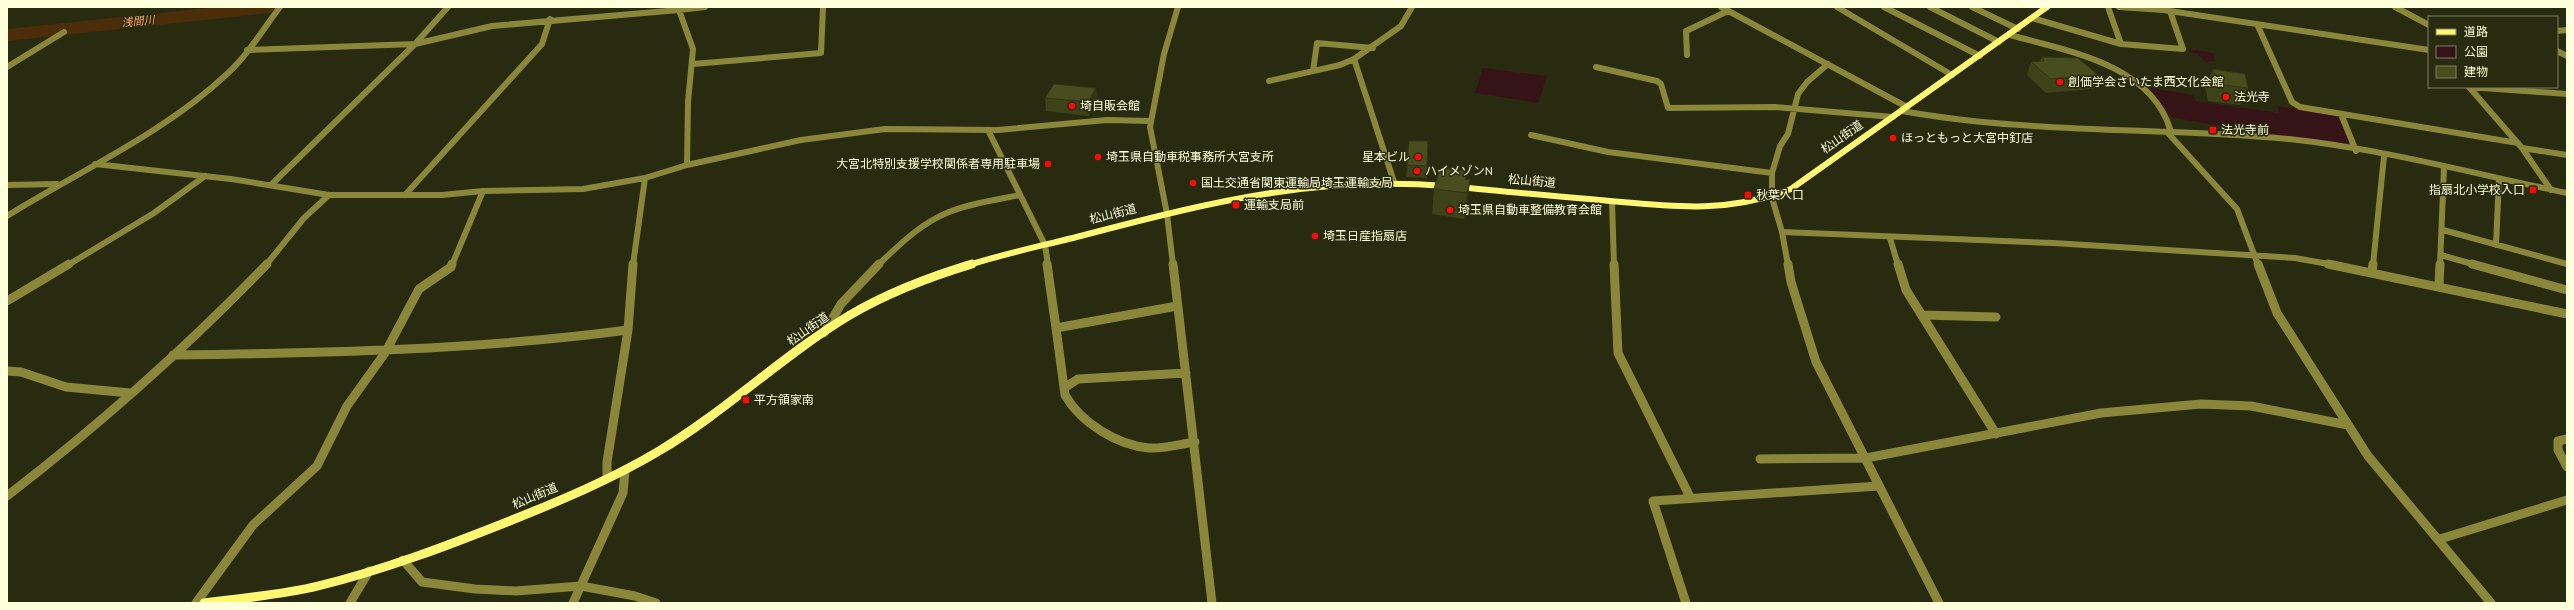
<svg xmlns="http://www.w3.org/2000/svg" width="2574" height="610" viewBox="0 0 2574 610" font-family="'PT Sans','Noto Sans JP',sans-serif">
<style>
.green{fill:#361317}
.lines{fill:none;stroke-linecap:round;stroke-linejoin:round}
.river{fill:#4b2d09;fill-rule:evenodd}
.minor-far1{stroke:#8b873a;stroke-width:6}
.minor{stroke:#8b873a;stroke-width:9}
.tertiary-far1{stroke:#8b873a;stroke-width:6}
.tertiary{stroke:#8b873a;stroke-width:9}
.secondary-far1{stroke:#fff672;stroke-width:6}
.secondary{stroke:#fff672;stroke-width:9}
.wall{fill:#3d4218}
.shaded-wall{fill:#323614}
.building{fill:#474d1c;stroke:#323614}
.poi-dot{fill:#ff0907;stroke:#292b10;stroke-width:1.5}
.labels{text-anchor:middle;stroke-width:3;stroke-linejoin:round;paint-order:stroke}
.far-water-label{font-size:11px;font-style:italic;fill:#ffa169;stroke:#292b10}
.poi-label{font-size:12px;fill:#feffdb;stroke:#292b10;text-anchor:start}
.street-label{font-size:12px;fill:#feffdb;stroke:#292b10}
</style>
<rect width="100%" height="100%" fill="#292b10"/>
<path class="green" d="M2189 49 2213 53 2215 61 2205 62 2198 54 2192 53Z
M1483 68 1547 76 1538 103 1475 93Z
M2148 88 2193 95 2196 101 2279 113 2277 106 2333 114 2338 116 2350 143 2345 144 2248 131 2171 117Z"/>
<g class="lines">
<path class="river" d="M217 7H278L276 11 269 13 7 41V29Z"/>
<path class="minor-far1" d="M1721 7 1907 107
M1837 7 1952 75
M1884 7 1980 56
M1930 7 1999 42
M1972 7 2018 29
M2108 7 2121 44
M2119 7 2163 10 2429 50
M2395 7 2429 25
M679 10 705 7
M2032 18 2121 44 2183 49 2170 11
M2257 24 2292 102 2300 107 2518 143
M2557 31 2567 30
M2010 35C2067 51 2150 64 2170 129L2167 132 2237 209 2258 265
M247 50 415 44 492 26 679 10 693 49 688 102 687 165
M2557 51 2567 56
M1687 55 1686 31 1728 11
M693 64 821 53 823 7
M7 67 64 32
M1596 67 1657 81 1661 84 1668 108 1775 107 1893 117
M1313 71 1317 43 1373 48
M1269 81 1340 65 1354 59
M2469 87 2522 148 2551 190
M2469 87 2567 94
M2341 114 2356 151
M988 130 1045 245 1048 265
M1531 135 1608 152 1772 173
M2522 148 2567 155
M95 164 231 179 329 195H442L483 191 583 189 645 178 687 165 801 140 885 129 998 130 1107 120 1151 121
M1394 182 1354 59 1401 26 1412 7
M7 185 57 184
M271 185 415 44 448 7
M405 195 542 44 550 19
M1772 198V173L1780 146 1788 134 1798 94 1807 82 1828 64
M1612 202 1614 265
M1167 214 1173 265
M7 216C81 170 163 134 227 74 248 55 263 29 280 7
M2443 230 2567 264
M1782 232 1788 265
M1890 238 1898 265
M2496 245 2499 179
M2441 255 2476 265
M68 265 154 213 205 176
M266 265 304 218 329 195
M452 265 483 191
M633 265 645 178
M878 265C899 245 921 223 949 212 971 203 996 200 1020 195
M2373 265 2384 156
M2440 265 2444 168"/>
<path class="minor" d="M1047 264 1056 328 1177 306
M1173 264 1212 603
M1614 264 1618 353 1690 497
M1788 264 1791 282 1816 362 1939 603
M1898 264 1906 290 1996 434
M2258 264 2277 313 2368 456 2491 603
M2472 264 2567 290
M2372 271 2373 264
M2439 285 2440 264
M7 301 69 264
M1922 315 1996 317
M1056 328 1065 395C1081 423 1117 445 1149 448 1164 449 1180 444 1195 442
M824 333 841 304 879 264
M173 355C325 353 477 350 628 330
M7 371 21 372 66 387 130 393
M1064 388 1078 379 1186 373
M2567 439 2558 441V450L2567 467
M1760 459 1866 458 2101 413 2201 404 2251 406 2348 425
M607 478V462L628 330 633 264
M7 496C99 425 186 348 267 264
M2440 539 2567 500
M403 560 422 582 475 589 516 591 581 586 635 596 656 603
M196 603 253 525 317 466 347 406 385 353 419 289 451 267 452 264
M350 603 369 571
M1686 603 1653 501 1879 486"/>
<path class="tertiary-far1" d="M1902 111C2030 134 2160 127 2289 139 2383 149 2475 174 2567 193
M1772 198 1782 232 2053 243 2295 258 2334 265
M1167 214 1150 127 1164 54 1178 7"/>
<path class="tertiary" d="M2328 264 2567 314
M573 603 623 493 625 470"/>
<path class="secondary-far1" d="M1460 187C1506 192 1553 196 1599 200 1667 206 1725 215 1791 189L2047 7
M969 265C1009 252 1051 244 1092 233 1215 201 1316 176 1446 186"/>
<path class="secondary" d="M204 603C242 598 281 595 318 586 384 570 449 545 512 520 562 500 612 479 659 451 726 411 783 355 850 315 889 292 929 277 972 264"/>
</g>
<path class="wall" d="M2042 57 2098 75 2093 89 2046 93 2027 75 2031 62 2040 61Z
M2213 69 2248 88 2240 105 2208 101 2205 86Z
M1096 88 1097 101 1089 116 1046 111 1045 98Z
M1409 141 1427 166V178L1406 177Z
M1467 171 1466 179 1470 180 1467 205 1464 219 1432 214 1434 189Z"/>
<path class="shaded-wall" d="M1096 88 1097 101 1089 116 1088 102Z
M1470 180 1467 205 1464 219 1467 193Z"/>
<path class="building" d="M2042 57 2078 58 2098 75 2051 79 2031 62 2044 61Z
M2213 69 2245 74 2248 88 2217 84Z
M1054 84 1096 88 1088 102 1045 98Z
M1409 141H1428L1427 166 1407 165Z
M1440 168 1467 171 1465 179 1470 180 1467 193 1434 189Z"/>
<g class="poi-dot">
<circle cx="2060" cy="82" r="4"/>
<circle cx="2226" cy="97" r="4"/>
<circle cx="1072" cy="106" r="4"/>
<rect x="2209" y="126" width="8" height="8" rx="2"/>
<circle cx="1893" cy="138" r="4"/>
<circle cx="1098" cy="157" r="4"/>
<circle cx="1418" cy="157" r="4"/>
<circle cx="1048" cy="164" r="4"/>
<circle cx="1417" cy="171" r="4"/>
<circle cx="1193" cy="183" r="4"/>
<rect x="2529" y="186" width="8" height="8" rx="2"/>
<rect x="1744" y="191" width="8" height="8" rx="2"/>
<rect x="1232" y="201" width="8" height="8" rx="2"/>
<circle cx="1450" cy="210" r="4"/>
<circle cx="1315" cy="236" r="4"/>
<rect x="742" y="396" width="8" height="8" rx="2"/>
</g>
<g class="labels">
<g class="far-water-label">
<text transform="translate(138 21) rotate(-6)" y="4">浅間川</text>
</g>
<g class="poi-label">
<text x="2068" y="86">創価学会さいたま西文化会館</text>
<text x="2234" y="101">法光寺</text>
<text x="1080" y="110">埼自販会館</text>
<text x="2221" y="134">法光寺前</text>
<text x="1901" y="142">ほっともっと大宮中釘店</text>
<text x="1106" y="161">埼玉県自動車税事務所大宮支所</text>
<text x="1410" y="161" text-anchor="end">星本ビル</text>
<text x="1040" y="168" text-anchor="end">大宮北特別支援学校関係者専用駐車場</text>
<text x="1425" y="175">ハイメゾンN</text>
<text x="1201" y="187">国土交通省関東運輸局埼玉運輸支局</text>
<text x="2525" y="194" text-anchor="end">指扇北小学校入口</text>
<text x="1756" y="199">秋葉入口</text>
<text x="1244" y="209">運輸支局前</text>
<text x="1458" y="214">埼玉県自動車整備教育会館</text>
<text x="1323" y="240">埼玉日産指扇店</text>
<text x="754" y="404">平方領家南</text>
</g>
<g class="street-label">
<text transform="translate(1842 137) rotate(-35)" y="4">松山街道</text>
<text transform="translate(1532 181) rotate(5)" y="4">松山街道</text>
<text transform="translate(1113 214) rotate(-14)" y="4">松山街道</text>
<text transform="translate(808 329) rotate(-35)" y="4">松山街道</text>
<text transform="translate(535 496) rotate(-23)" y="4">松山街道</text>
</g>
</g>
<rect width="2574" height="610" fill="none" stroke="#feffdb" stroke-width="16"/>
<rect x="2428" y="16" width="130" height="72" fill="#292b10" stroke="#7e8061"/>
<rect x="2436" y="29" width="20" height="6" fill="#fff672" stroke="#7e8061"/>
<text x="2464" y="36" font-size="12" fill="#feffdb">道路</text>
<rect x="2436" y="46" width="20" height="12" fill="#361317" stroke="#7e8061"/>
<text x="2464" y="56" font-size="12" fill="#feffdb">公園</text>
<rect x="2436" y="66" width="20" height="12" fill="#474d1c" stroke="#7e8061"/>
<text x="2464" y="76" font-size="12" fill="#feffdb">建物</text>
</svg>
